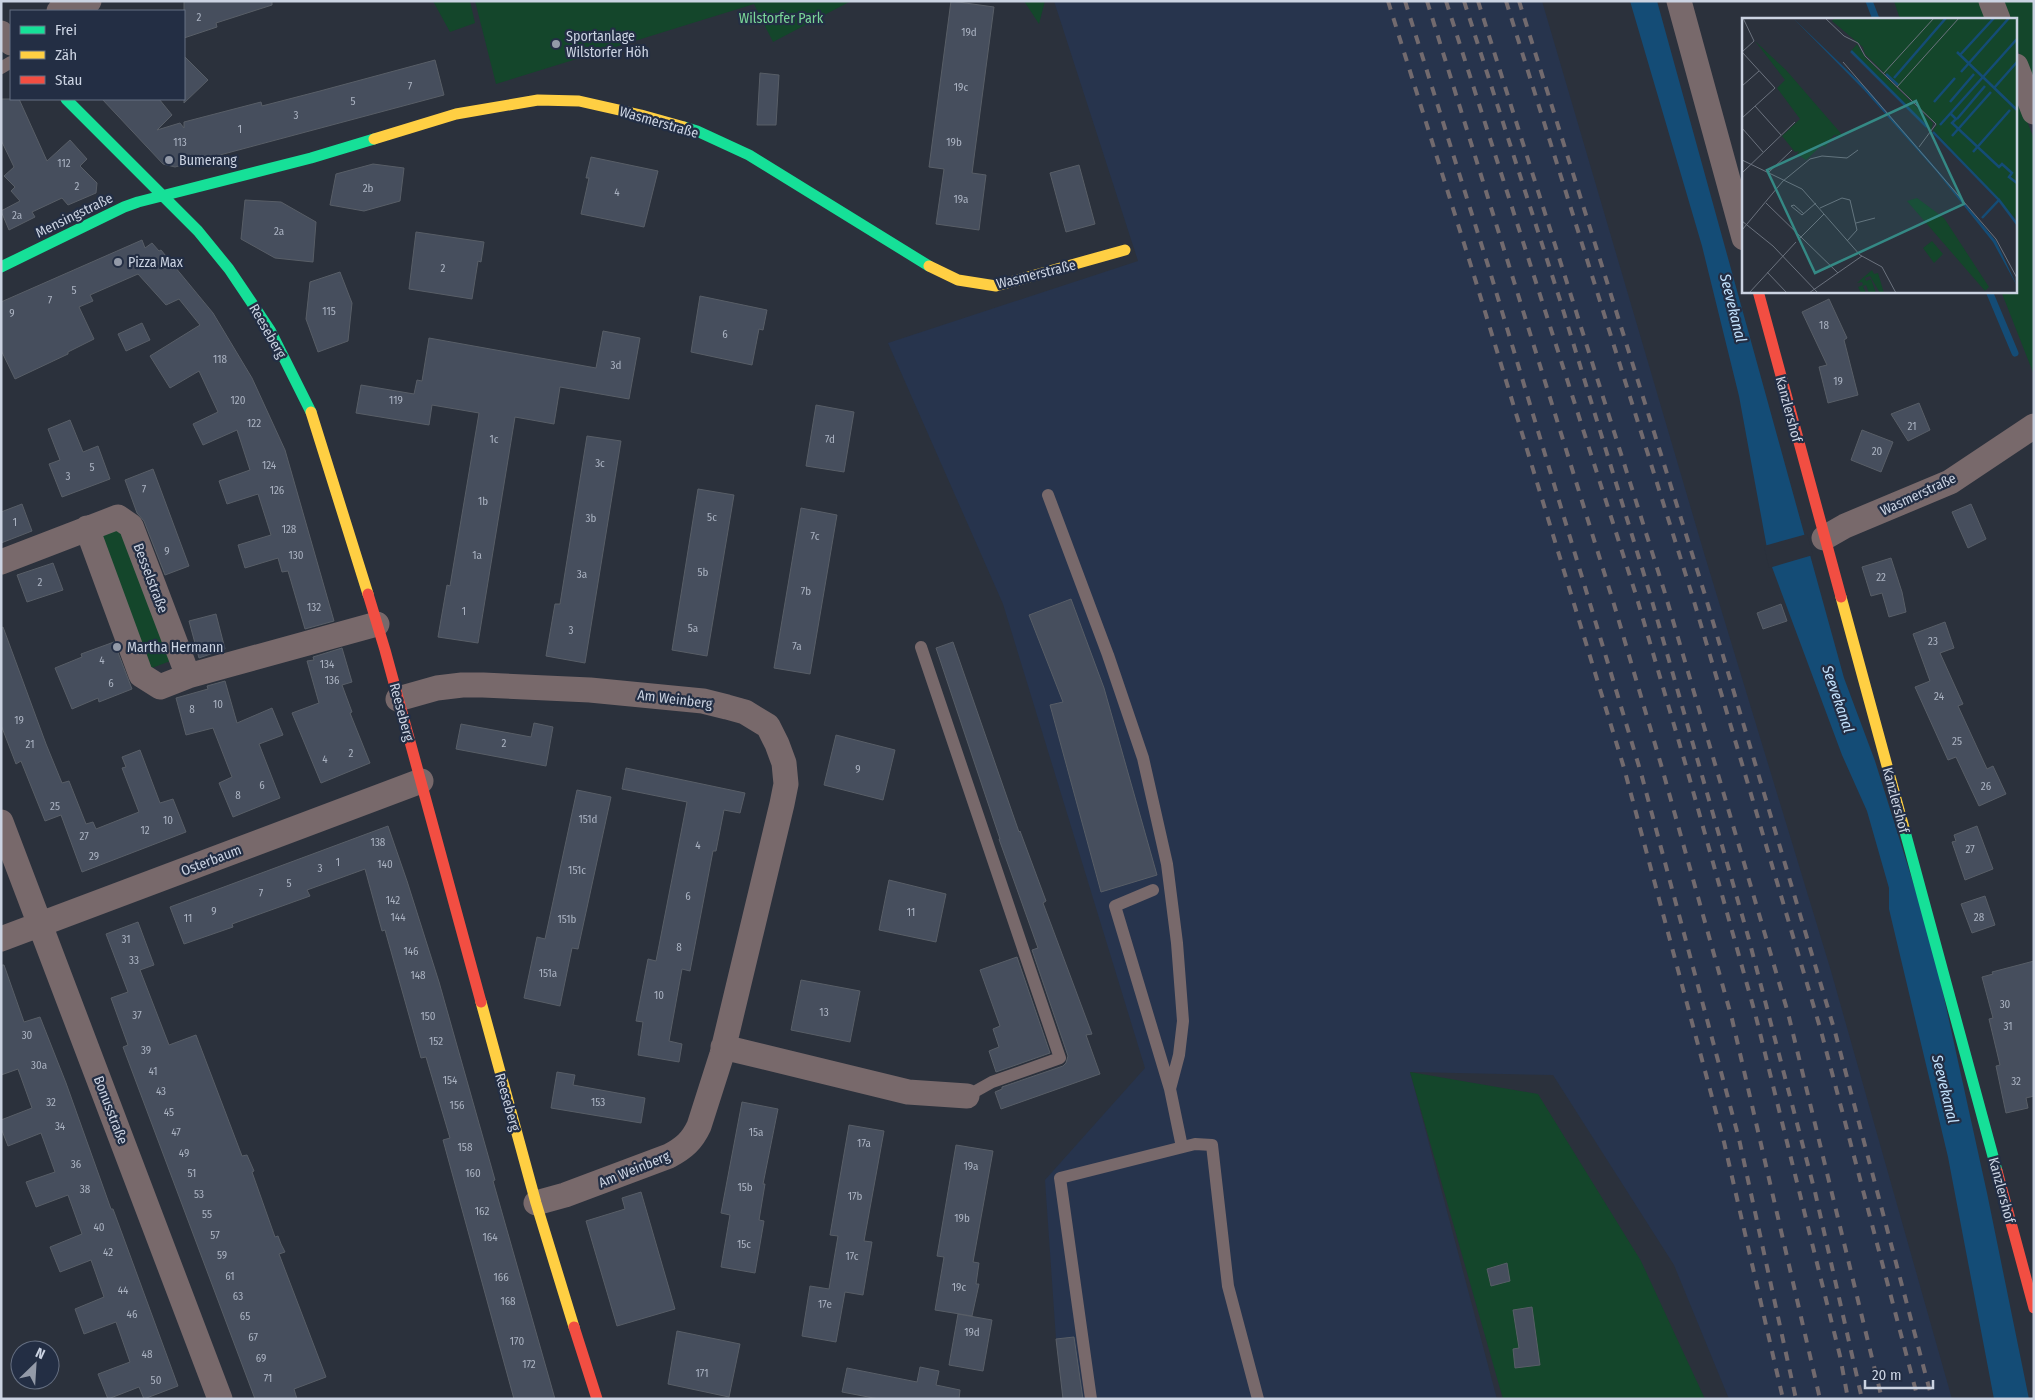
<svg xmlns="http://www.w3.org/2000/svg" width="2035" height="1400" viewBox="0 0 2035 1400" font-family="'Fira Sans Condensed',sans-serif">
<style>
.built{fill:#27344d}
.green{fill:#14462b}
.water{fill:#144c76}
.pier{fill:#2b313c}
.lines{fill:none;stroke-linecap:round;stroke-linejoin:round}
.stream{stroke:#144c76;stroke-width:7}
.building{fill:#464e5d;stroke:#585e67}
.lane{stroke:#78696b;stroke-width:12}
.street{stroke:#78696b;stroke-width:25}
.fast{stroke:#16e098;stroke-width:11}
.slow{stroke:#ffcf43;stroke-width:11}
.jam{stroke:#f24e42;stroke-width:11}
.rail{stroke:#726a6e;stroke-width:4;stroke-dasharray:9 9;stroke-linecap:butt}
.poi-dot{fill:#939aa8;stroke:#232e44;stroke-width:2}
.labels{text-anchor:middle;stroke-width:4.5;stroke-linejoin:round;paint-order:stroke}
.number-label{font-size:11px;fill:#aab2c1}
.park-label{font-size:14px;fill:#7ad799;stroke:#232e44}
.poi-label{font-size:14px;fill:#cbd3e2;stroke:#232e44;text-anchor:start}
.street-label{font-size:14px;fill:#cbd3e2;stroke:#232e44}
.water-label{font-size:15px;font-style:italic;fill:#c4e3fe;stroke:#232e44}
.inset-river{fill:none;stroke:#144c76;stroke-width:2.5}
.inset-road{fill:none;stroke:#6b727e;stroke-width:1}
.view{fill:#358985;fill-opacity:0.15;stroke:#358985;stroke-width:2.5}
.inset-edge{fill:none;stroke:#cbd3e2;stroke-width:2.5}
</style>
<rect width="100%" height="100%" fill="#2b313c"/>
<path class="built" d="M1054 1H1542L1704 553 1831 971 1952 1399H1729L1674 1265 1553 1075 1410 1072 1497 1399H1063L1056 1339 1045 1180 1145 1068 1003 604 888 343 1138 261Z"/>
<path class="green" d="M433 1H470L475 23 450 32Z
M475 1H851L773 42 754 4 496 84Z
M1024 1H1045L1039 24Z
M1894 1H1981L1987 19H1900Z
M2000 1H2034V94L2016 45V19H2007Z
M2016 93 2034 139V375L2001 291H2016Z
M124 526 173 660 144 671 95 537Z
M1410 1072 1538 1094 1641 1261 1705 1399H1503Z"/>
<path class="water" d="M1630 1H1657L1844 678 1875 761 1932 943 1987 1193 2029 1399H1994L1948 1157 1889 909V888L1867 811 1842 755 1769 559 1739 396 1702 246Z"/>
<path class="pier" d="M1807 534 1813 555 1769 568 1764 546Z"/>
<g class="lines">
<path class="stream" d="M1869 1 1876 19
M1989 291 2015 353"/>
</g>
<path class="building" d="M184 1H272V5L216 23 217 27 184 38Z
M951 1 994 7 972 173 986 175 979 230 936 224 944 169 929 167Z
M184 56 208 80 184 103Z
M435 60 444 95 175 167 163 164 102 99H159L172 115 157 130 180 123 184 128V122L261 102 262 106 320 91Z
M760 73 779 75 776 125H757Z
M1 99H19L47 161 70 140 87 159 80 166 97 183 96 193 68 205 62 198 32 212 35 217 9 230 1 211 20 201 11 191 15 187 4 176 14 167 1 140Z
M591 157 658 171 644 227 581 214 589 178H586Z
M373 164 404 168 400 201 364 211 330 205 336 174Z
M1079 165 1095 224 1066 232 1050 173Z
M245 200 281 202 316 222 313 262 275 258 241 239Z
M416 232 484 242 481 262 478 261 472 299 409 289Z
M142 240 145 248 152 243 159 251 161 250 213 313 252 378 285 450 334 621 305 629 288 571 282 572 278 558 245 568 238 545 271 535 258 494 227 504 219 481 250 470 237 430 203 445 193 424 218 412 199 371 170 388 150 356 200 325 179 299 166 305 138 274 90 295 93 301 79 307 94 339 68 352V354L15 379 1 350V302Z
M340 272 352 303 348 341 318 352 306 319 310 282Z
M700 296 767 310 763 330 759 329 752 365 691 352Z
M1829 299 1847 338 1844 340 1858 395 1828 403 1819 367 1827 365 1802 312Z
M142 323 150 340 126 351 118 334Z
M603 331 640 338 629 399 560 387 554 424 515 417 478 643 438 637 447 585 450 586 479 413 432 405 429 425 356 413 361 385 414 394 417 380 422 381 429 338 596 368Z
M1919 403 1930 430 1908 441 1891 414Z
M816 405 854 412 844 472 806 466Z
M70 420 83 452 98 446 110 479 62 497 49 464 60 460 48 429Z
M1862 430 1893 442 1881 472 1851 460Z
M587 436 621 441 585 663 546 656 555 604H560Z
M153 469 189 566 165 575 144 521 137 513 125 480Z
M698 489 734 495 707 656 672 650Z
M22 504 32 531 1 543V512Z
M1971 504 1986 539 1968 548 1952 512Z
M801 508 837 515 810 674 774 668Z
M1891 558 1902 592 1906 612 1889 617 1882 593 1871 596 1862 567Z
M53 563 63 590 27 602 17 575Z
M1071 599 1104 688 1157 875 1101 892 1050 705 1063 702 1029 615Z
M1781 604 1787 621 1763 629 1757 613Z
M216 614 225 649 199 658 189 621Z
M1945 622 1954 648 1940 653 1963 704 1958 706 1987 769 1993 766 2006 794 1979 806 1956 757 1948 760 1915 687 1930 681 1913 634Z
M3 627 46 744 62 783 69 781 86 824 93 822 96 829 139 812 122 768 126 767 122 757 140 750 160 803 173 799 186 832 82 872 61 815 45 821 21 761 16 764 1 725V628Z
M114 642 132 689 99 702 98 698 72 709 55 668 82 657 81 654Z
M953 642 1019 832 1020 831 1046 901 1043 903 1092 1034 1086 1035 1100 1074 1001 1109 995 1092 1002 1089V1087L1063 1066 1066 1063 1068 1056 1032 950 1038 948 999 839H1000L936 648Z
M342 648 352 682 342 685 352 712 350 713 370 763 321 783 292 713 319 703 307 661 314 660 313 657Z
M225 681 237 723 272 708 283 735 259 744 280 798 233 817 219 783 232 777 213 728 186 735 176 698 208 689 207 686Z
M534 723 553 727 546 766 456 749 461 724 531 737Z
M836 735 895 750 883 800 824 785Z
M626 768 745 793 740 813 724 810 716 851H713L690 971 682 969 669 1041 682 1044 679 1062 638 1055 643 1022 636 1021 648 959 656 961 687 802 622 789Z
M577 790 611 797 578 949 572 948 560 1006 524 998 537 937 545 939Z
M388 826 407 881 439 982 495 1180 493 1181 555 1399H514L443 1140 450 1138 426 1057 421 1058 385 930 382 931 365 869 307 890 310 896 232 924 233 927 184 944 170 907Z
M1977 826 1993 869 1965 880 1952 842 1956 841 1954 835Z
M889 880 946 894 936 942 879 930Z
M1985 896 1995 925 1972 933 1961 904Z
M138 922 154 965 140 970 169 1045 196 1035 242 1156 247 1155 254 1171 252 1172 275 1237 278 1236 281 1244 285 1252 279 1254 326 1377 294 1389 297 1399H255L123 1047 128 1045 111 998 128 992 106 934Z
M1017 957 1050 1053 996 1072 989 1051 999 1047 993 1029 1000 1026 980 970Z
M2034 961V1096L2026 1098 2028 1108 2006 1113 1996 1066 2000 1065 1989 1019 1993 1018 1982 977 1993 974 1992 972Z
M1 965H4L24 1022 40 1017 66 1083 111 1209H113L178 1386 144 1399 139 1387 108 1399 98 1374 130 1362 116 1322 84 1334 75 1309 104 1297 91 1260 60 1272 50 1247 82 1234 68 1195 36 1207 26 1182 55 1172 41 1133 8 1146 1 1128V1120L32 1108 18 1069 1 1075Z
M801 980 860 991 850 1042 791 1030Z
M557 1072 575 1075 573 1085 645 1098 641 1123 551 1108Z
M742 1102 778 1109 763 1184H765L759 1220 764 1221 755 1273 721 1267 730 1215 721 1213Z
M849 1125 884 1131 864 1241 872 1242 863 1295 845 1292 836 1342 802 1336 810 1286 829 1289 838 1236 830 1235Z
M956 1145 993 1151 973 1262 979 1263 976 1284H979L972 1316 935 1310 944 1257 937 1256Z
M641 1192 675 1309 617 1326 586 1221 625 1209 622 1198Z
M1507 1263 1510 1281 1491 1286 1487 1269Z
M1532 1307 1540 1365 1515 1368 1513 1349 1519 1348 1513 1310Z
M958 1314 992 1320 983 1371 949 1365Z
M677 1331 740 1344 729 1397 668 1384Z
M1074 1337 1083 1399H1063L1056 1339Z
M920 1367 939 1371 936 1385 960 1390 959 1399H879L842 1392 847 1368 917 1382Z"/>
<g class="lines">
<path class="lane" d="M1 68 11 62
M1048 495 1108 655 1143 758 1167 864 1177 943 1183 1021 1179 1055 1170 1089
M921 647 1060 1058 992 1082 967 1096
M1153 890 1115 906 1170 1089 1182 1147
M1091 1399 1060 1178 1195 1144 1212 1145 1228 1286 1258 1399"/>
<path class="street" d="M1679 1 1744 238
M1991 1 1998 19
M59 11 89 1
M1 33 11 43
M2016 66 2034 112
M87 528 141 675 160 687 188 676 377 624
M1824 538 1845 526 1950 482 2034 426
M1 562 118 517 131 526 188 676
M398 699 437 688 462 685H483L590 690 703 701 727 707 745 712 768 726 777 744 784 763 786 784 782 804 722 1054 699 1126C692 1141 684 1148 669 1156L565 1195 536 1203
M1 822 220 1399
M1 939 421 781
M723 1047 908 1092 967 1096"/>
<path class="fast" d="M66 99 198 231 229 269 270 330 311 412
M684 127 697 131 749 155 929 266
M1 267 124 207 138 202 311 158 374 139
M1904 828 1997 1171"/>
<path class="slow" d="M374 139 456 114 538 100 579 101 641 115 684 127
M929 266 958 280 996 286 1125 250
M311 412 368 594
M1841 597 1904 828
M481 1002 536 1203 574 1327"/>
<path class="jam" d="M1758 291 1841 597
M368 594 385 650 481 1002
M1997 1171 2034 1308
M574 1327 597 1399"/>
<path class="rail" d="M1388 1 1472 269 1624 768 1724 1142 1783 1399
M1405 1 1491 275 1641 773 1739 1139 1796 1399
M1427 1 1613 601 1662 768 1732 1019 1820 1399
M1446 1 1636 595 1686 766 1755 1013 1840 1356 1848 1399
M1464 1 1560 300 1650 594 1748 936 1815 1192 1862 1399
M1478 1 1664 590 1788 1013 1882 1399
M1506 1 1693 598 1821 1031 1918 1399
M1519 1 1705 595 1835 1032 1932 1399"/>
</g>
<g class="poi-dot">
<circle cx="556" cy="44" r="5"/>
<circle cx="169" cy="160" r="5"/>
<circle cx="118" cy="262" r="5"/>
<circle cx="117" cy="647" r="5"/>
</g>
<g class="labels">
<g class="number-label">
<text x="199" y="21">2</text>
<text x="969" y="36">19d</text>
<text x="410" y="90">7</text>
<text x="961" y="91">19c</text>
<text x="353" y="105">5</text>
<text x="296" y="119">3</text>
<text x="240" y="133">1</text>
<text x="180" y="146">113</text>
<text x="954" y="146">19b</text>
<text x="64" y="167">112</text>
<text x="77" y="190">2</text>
<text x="368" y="192">2b</text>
<text x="617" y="196">4</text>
<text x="961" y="203">19a</text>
<text x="17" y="219">2a</text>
<text x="279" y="235">2a</text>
<text x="443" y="272">2</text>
<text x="74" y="294">5</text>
<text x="50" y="304">7</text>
<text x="329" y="315">115</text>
<text x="12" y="317">9</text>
<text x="1824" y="329">18</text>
<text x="725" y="338">6</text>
<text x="220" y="363">118</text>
<text x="616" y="369">3d</text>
<text x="1838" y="385">19</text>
<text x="238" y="404">120</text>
<text x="396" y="404">119</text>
<text x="254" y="427">122</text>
<text x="1912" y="430">21</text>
<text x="494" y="443">1c</text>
<text x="830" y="443">7d</text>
<text x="1877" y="455">20</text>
<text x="600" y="467">3c</text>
<text x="269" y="469">124</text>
<text x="92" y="471">5</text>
<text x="68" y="480">3</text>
<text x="144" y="493">7</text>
<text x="277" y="494">126</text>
<text x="483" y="505">1b</text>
<text x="712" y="521">5c</text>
<text x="591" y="522">3b</text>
<text x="15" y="526">1</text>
<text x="289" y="533">128</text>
<text x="815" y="540">7c</text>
<text x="167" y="555">9</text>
<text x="296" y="559">130</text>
<text x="477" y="559">1a</text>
<text x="703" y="576">5b</text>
<text x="582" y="578">3a</text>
<text x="1881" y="581">22</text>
<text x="40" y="586">2</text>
<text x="806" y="595">7b</text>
<text x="314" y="611">132</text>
<text x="464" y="615">1</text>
<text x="693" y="632">5a</text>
<text x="571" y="634">3</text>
<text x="1933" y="645">23</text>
<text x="797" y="650">7a</text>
<text x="102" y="664">4</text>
<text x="327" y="668">134</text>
<text x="332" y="684">136</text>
<text x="111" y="687">6</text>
<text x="1939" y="700">24</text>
<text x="218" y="708">10</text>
<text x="192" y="713">8</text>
<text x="19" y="724">19</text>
<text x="1957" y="745">25</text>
<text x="504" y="747">2</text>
<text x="30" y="748">21</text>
<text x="351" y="757">2</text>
<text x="325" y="763">4</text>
<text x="858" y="773">9</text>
<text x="262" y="789">6</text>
<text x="1986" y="790">26</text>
<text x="238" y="799">8</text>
<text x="55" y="810">25</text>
<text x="588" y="823">151d</text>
<text x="168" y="824">10</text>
<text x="145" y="834">12</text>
<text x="84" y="840">27</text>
<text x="378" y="846">138</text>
<text x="698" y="849">4</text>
<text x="1970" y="853">27</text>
<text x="94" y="860">29</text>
<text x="338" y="866">1</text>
<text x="385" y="868">140</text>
<text x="320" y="872">3</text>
<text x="577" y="874">151c</text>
<text x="289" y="887">5</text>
<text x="261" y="897">7</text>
<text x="688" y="900">6</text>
<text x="393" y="904">142</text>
<text x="214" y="915">9</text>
<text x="911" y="916">11</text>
<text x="398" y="921">144</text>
<text x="1979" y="921">28</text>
<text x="188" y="922">11</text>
<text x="567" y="923">151b</text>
<text x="126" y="943">31</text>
<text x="679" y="951">8</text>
<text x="411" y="955">146</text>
<text x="134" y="964">33</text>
<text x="548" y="977">151a</text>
<text x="418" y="979">148</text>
<text x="659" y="999">10</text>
<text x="2005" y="1008">30</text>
<text x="824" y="1016">13</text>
<text x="137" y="1019">37</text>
<text x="428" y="1020">150</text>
<text x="2008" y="1030">31</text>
<text x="27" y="1039">30</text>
<text x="436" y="1045">152</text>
<text x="146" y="1054">39</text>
<text x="39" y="1069">30a</text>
<text x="153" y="1075">41</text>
<text x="450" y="1084">154</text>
<text x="2016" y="1085">32</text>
<text x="161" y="1095">43</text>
<text x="51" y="1106">32</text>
<text x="598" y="1106">153</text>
<text x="457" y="1109">156</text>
<text x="169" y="1116">45</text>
<text x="60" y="1130">34</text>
<text x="176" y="1136">47</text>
<text x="756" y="1136">15a</text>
<text x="864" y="1147">17a</text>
<text x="465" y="1151">158</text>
<text x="184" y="1157">49</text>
<text x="76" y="1168">36</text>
<text x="971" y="1170">19a</text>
<text x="192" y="1177">51</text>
<text x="473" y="1177">160</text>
<text x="745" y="1191">15b</text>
<text x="85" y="1193">38</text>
<text x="199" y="1198">53</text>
<text x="855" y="1200">17b</text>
<text x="482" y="1215">162</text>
<text x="207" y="1218">55</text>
<text x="962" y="1222">19b</text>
<text x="99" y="1231">40</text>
<text x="215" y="1239">57</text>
<text x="490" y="1241">164</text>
<text x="744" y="1248">15c</text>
<text x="108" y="1256">42</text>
<text x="222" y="1259">59</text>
<text x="852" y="1260">17c</text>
<text x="230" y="1280">61</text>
<text x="501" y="1281">166</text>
<text x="959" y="1291">19c</text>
<text x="123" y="1294">44</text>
<text x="238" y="1300">63</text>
<text x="508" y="1305">168</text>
<text x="825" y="1308">17e</text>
<text x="132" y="1318">46</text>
<text x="245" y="1320">65</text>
<text x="972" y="1336">19d</text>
<text x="253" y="1341">67</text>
<text x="517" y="1345">170</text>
<text x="147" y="1358">48</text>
<text x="261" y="1362">69</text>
<text x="529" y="1368">172</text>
<text x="702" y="1377">171</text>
<text x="268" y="1382">71</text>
<text x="156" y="1384">50</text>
</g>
<g class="park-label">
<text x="781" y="23">Wilstorfer Park</text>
</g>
<g class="poi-label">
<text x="566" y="41">Sportanlage<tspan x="566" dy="16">Wilstorfer Höh</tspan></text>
<text x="179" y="165">Bumerang</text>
<text x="128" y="267">Pizza Max</text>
<text x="127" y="652">Martha Hermann</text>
</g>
<g class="street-label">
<text transform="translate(659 122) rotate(16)" y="5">Wasmerstraße</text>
<text transform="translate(74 215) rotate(-26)" y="5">Mensingstraße</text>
<text transform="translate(1036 274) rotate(-14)" y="5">Wasmerstraße</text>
<text transform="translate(268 331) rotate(60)" y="5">Reeseberg</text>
<text transform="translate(1789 409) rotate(75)" y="5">Kanzlershof</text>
<text transform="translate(1918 494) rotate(-25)" y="5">Wasmerstraße</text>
<text transform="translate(151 578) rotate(69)" y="5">Besselstraße</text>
<text transform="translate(675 699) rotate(7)" y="5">Am Weinberg</text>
<text transform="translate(402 712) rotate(75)" y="5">Reeseberg</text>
<text transform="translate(1896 800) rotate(75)" y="5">Kanzlershof</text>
<text transform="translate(211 860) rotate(-21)" y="5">Osterbaum</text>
<text transform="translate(508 1102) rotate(74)" y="5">Reeseberg</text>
<text transform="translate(111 1110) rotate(69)" y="5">Bonusstraße</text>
<text transform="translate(634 1169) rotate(-22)" y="5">Am Weinberg</text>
<text transform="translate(2002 1190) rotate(75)" y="5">Kanzlershof</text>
</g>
<g class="water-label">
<text transform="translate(1733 308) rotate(76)" y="5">Seevekanal</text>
<text transform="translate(1838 699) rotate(71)" y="5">Seevekanal</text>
<text transform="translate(1945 1089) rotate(76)" y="5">Seevekanal</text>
</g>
</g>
<g transform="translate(1742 18)">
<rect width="275" height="275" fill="#2b313c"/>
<path d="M92 0H275V202L191 112 195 107 123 36 121 29 90 3ZM13 23 44 52 102 119 92 117 83 129 80 127 64 142 55 136 57 133 53 134 40 118 58 101 35 70 43 62ZM115 26 123 39 191 105 189 112 109 33ZM175 180 202 200 247 269 243 273 165 183ZM190 223 201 236 192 245 181 230ZM130 252 132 256 136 255 142 275H138L128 258 123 260 124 263 129 261 134 275H127L124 267 121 268 124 275H119L116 269 121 267 120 264 115 265Z" fill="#14462b"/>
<path d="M51 0 126 72 199 156 254 223 275 268 251 224 194 153 122 72Z" fill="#144c76"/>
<path class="inset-river" d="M109 33 185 109M215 34 275 92M218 37 252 0M219 54 267 0M144 56 156 67M152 60 204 0M252 70 275 44M192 84 213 60M208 84 232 56M209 96 214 101 210 105 257 149 260 146 270 155 267 159 275 165M215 101 243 68M198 107 275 21M191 114 257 182M210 118 249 74M231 134 268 92M240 200 257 182 275 206"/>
<path class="inset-road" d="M83 0 102 18 116 25 123 38 194 106 177 129M0 34 33 70 0 100M0 34 12 23 1 0M101 44 254 221 275 260M141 56 192 0M0 68 17 53M155 69 217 0M13 88 39 117M0 110 21 134M0 142 60 171 118 237 140 249 154 275M0 155 53 104M26 155 50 132M24 185 96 255M49 188 60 197 74 185M49 188 52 187 62 196M78 190 100 180 108 182 115 212 105 223M0 203 31 228 76 275M114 205 133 200M0 212 41 163 68 141 80 138 105 140 116 132M56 222 82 196M25 254 45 275M7 275 54 224M67 275 120 238"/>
<path class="view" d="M174 83 222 186 73 255 25 152Z"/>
<rect width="275" height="275" class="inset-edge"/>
</g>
<rect width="2035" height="1400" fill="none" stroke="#cbd3e2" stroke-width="5"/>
<rect x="10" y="10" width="175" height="90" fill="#232e44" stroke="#667083"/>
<rect x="20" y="26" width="25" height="8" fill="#16e098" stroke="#667083"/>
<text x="55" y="35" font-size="15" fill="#cbd3e2">Frei</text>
<rect x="20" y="51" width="25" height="8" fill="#ffcf43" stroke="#667083"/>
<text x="55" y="60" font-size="15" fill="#cbd3e2">Zäh</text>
<rect x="20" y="76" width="25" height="8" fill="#f24e42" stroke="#667083"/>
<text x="55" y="85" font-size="15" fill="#cbd3e2">Stau</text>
<g transform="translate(35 1365) rotate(25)"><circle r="24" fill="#232e44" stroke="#667083"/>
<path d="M0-4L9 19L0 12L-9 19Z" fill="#939aa8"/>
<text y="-8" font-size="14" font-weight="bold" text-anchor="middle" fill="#cbd3e2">N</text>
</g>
<path d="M1865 1380v8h68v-8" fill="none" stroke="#cbd3e2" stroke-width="2.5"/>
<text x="1872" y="1380" font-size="15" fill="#cbd3e2" stroke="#232e44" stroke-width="4" paint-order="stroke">20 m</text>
</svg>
